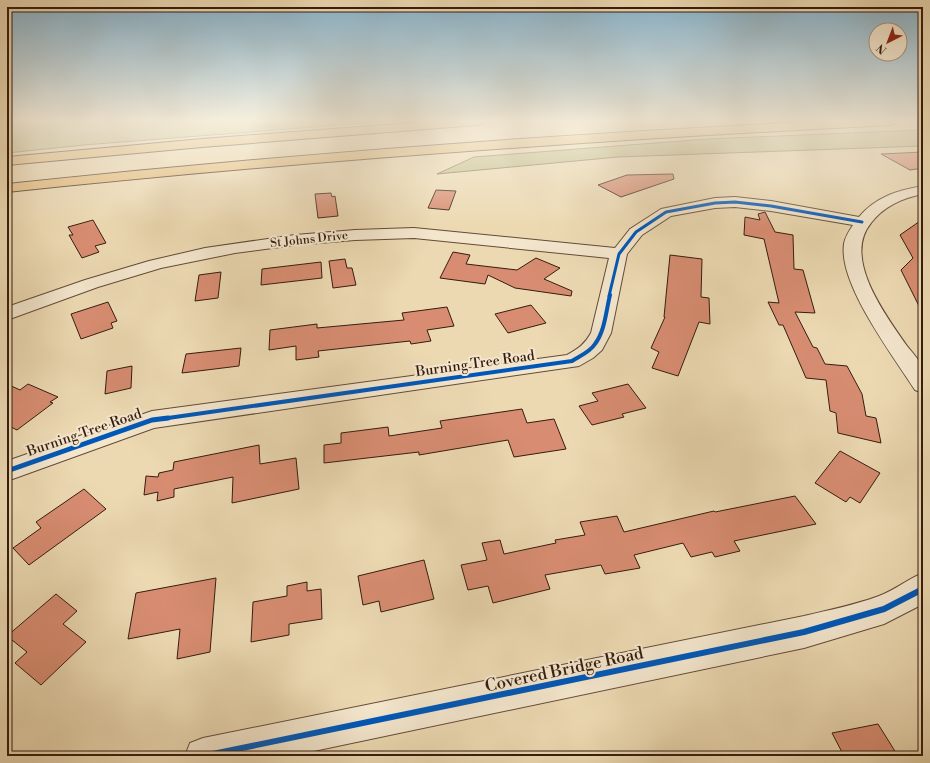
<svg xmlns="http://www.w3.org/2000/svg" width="930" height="763" viewBox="0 0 930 763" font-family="'Libre Bodoni',serif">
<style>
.green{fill:#bfbd87;stroke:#7a6c4b}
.building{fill:#d88d72;stroke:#351c0f}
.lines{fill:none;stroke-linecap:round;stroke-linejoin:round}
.minor-casing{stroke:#634b38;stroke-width:2}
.highway-casing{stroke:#351c0f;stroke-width:2}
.minor{fill:#f3e6cd;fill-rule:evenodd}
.highway{fill:#e6bc79;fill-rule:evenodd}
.cycleway-far3-casing{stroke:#f3e6cd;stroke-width:5}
.cycleway-far2-casing{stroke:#f3e6cd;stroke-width:6}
.cycleway-far1-casing{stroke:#f3e6cd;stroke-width:8}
.cycleway-casing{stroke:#f3e6cd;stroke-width:8}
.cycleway-far3{stroke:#0057b8;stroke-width:3}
.cycleway-far2{stroke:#0057b8;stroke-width:4}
.cycleway-far1{stroke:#0057b8;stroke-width:5}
.cycleway{stroke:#0057b8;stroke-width:6}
.labels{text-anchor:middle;stroke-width:4;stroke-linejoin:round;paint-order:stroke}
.far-street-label{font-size:12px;fill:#351c0f;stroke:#f3e6cd}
.street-label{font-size:14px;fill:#351c0f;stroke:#f3e6cd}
.near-street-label{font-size:17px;fill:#351c0f;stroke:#f3e6cd}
</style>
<rect width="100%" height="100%" fill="#ecd9b2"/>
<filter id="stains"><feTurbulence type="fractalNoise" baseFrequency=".005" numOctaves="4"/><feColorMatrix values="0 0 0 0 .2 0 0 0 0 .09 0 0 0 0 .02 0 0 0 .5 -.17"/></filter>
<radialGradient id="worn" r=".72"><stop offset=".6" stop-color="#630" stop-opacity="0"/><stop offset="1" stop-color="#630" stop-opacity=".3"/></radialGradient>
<path class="green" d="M7 121H390L84 145 7 153Z
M923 130V146L618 157 437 174 474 157 707 139Z"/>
<path class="building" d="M923 152V168L910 170 881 154Z
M673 174 674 179 621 197 598 185 627 175Z
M436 190 456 191 449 210 428 208Z
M331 193 332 197 335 196 338 216 318 218 315 194Z
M765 212 775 232 793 235 794 269 803 270 815 313 795 312 813 347 817 348 825 364 847 366 862 394 866 416 876 418 881 443 838 433 836 413 830 411 826 380 806 378 783 325H779L768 302 779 303 764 239 744 235 745 217 760 220 758 214Z
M923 219V314L901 270 913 258 900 235Z
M93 220 106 243 95 246 99 252 82 258 69 235H73L68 227Z
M453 252 470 255 466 264 517 270 536 258 560 268 544 279 572 291 571 296 515 288 488 275 485 284 440 278Z
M670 255 702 259 701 297 709 298 710 324 699 322 678 376 652 368 659 352 651 348 665 317H664Z
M345 259 347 268H352L356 285 333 288 329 261Z
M321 262 322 278 261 285 262 269Z
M221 272 218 298 195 301 199 275Z
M108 302 117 321 111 323 113 328 81 339 71 314Z
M531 305 546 323 508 333 495 314Z
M447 307 454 326 427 330 431 341 411 344 410 341 318 351 319 357 296 360V346L269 350 270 330 317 324V328L404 320 402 313Z
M241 348 239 366 182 373 186 354Z
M132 366 131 388 105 394 107 371Z
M7 384 20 390 28 384 58 397 50 402 53 403 17 430 7 425Z
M628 384 646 408 622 414 624 417 592 425 579 406 598 401 592 393Z
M522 409 527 423 554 419 566 449 514 457 508 440 419 455V452L324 463V445L341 443V433L388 427 389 436 442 428 440 421Z
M259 445 260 464 296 458 299 489 232 503 233 477 174 489V497L157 501 158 492 144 495 146 476 158 477 159 473 173 470 174 462Z
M840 451 880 473 860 503 850 497 846 502 815 483Z
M84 489 106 509 29 565 13 548 41 528 36 522Z
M795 496 816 524 734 541 740 551 715 557 712 552 691 557 683 543 634 555 640 568 605 574 601 565 545 575 550 589 493 603 488 586 468 590 461 565 487 560 482 543 500 540 504 554 556 543 555 540 585 535 580 522 617 516 624 532 714 511 715 512Z
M424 560 434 599 381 612 379 601 363 605 358 576Z
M216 578 210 652 177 659 180 629 128 639 136 593Z
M307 582V591L321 589 322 619 289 624V635L251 642 253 602 287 596V586Z
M56 594 77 611 63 624 86 642 41 685 15 663 27 652 7 636Z
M878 724 898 756H844L832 733Z"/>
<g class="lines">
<g class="minor-casing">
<path id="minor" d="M923 186V194C902 198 884 206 871 223 842 258 886 316 907 346 912 352 920 361 923 368 925 375 923 386 923 393L915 390C894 357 838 284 844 244 845 237 849 231 853 225L771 211 735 207 715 208 671 216 642 235 627 254 611 333 602 350 593 358 579 366 154 428 7 481V461L152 411 567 355C578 349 585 344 591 333L609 258 414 238 355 240 295 245 235 253 161 268 98 287 7 320V307L85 280 149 261 205 248 295 235 355 230 414 228 615 248 630 229 661 209 715 198 735 197 771 201 859 217C876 197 898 190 923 186Z
M923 573V604L884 624 804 648 290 756H185L190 743 203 738 804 616C829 610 855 605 879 596 895 590 908 579 923 573Z"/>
</g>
<g class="highway-casing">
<path id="highway" d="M437 121H483L481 124 477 125 202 147 7 165V157L202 139Z
M828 121H897L895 124 891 125C596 140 301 161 7 192V184C280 155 554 134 828 121Z"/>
</g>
<use href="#minor" class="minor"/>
<use href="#highway" class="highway"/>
<g class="cycleway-far3-casing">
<path id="cycleway-far3" d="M609 296 619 254 636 232 666 212 715 203 735 202 771 206 862 222"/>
</g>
<g class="cycleway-far2-casing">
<path id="cycleway-far2" d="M161 419 572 361C580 356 590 352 595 344 605 331 606 311 610 295"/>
</g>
<g class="cycleway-far1-casing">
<path id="cycleway-far1" d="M7 471 152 420 168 418"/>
</g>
<g class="cycleway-casing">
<path id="cycleway" d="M203 756 804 632 884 609 919 591 923 587"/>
</g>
<use href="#cycleway-far3" class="cycleway-far3"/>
<use href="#cycleway-far2" class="cycleway-far2"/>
<use href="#cycleway-far1" class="cycleway-far1"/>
<use href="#cycleway" class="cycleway"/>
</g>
<linearGradient id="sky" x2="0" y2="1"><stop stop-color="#88b6d1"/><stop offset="0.53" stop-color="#f6eedc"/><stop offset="1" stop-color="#f6eedc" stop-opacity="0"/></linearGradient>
<rect width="930" height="227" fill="url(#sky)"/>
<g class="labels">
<g class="far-street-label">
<text transform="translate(309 239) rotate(-6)" y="4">St Johns Drive</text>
</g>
<g class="street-label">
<text transform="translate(475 363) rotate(-8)" y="5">Burning Tree Road</text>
<text transform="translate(84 432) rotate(-19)" y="5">Burning Tree Road</text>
</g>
<g class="near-street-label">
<text transform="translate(564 669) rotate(-12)" y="6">Covered Bridge Road</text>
</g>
</g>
<rect width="930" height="763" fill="none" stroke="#ecd9b2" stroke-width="24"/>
<rect x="8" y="8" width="914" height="747" fill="none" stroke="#351c0f" stroke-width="2"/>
<rect x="12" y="12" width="906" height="739" fill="none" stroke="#351c0f"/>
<g transform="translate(888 42) rotate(222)"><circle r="19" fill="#f3e6cd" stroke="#a79581"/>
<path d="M0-3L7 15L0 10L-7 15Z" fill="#8f2418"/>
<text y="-6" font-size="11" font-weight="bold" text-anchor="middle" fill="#351c0f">N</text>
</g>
<rect width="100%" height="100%" filter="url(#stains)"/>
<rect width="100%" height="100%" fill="url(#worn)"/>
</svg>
